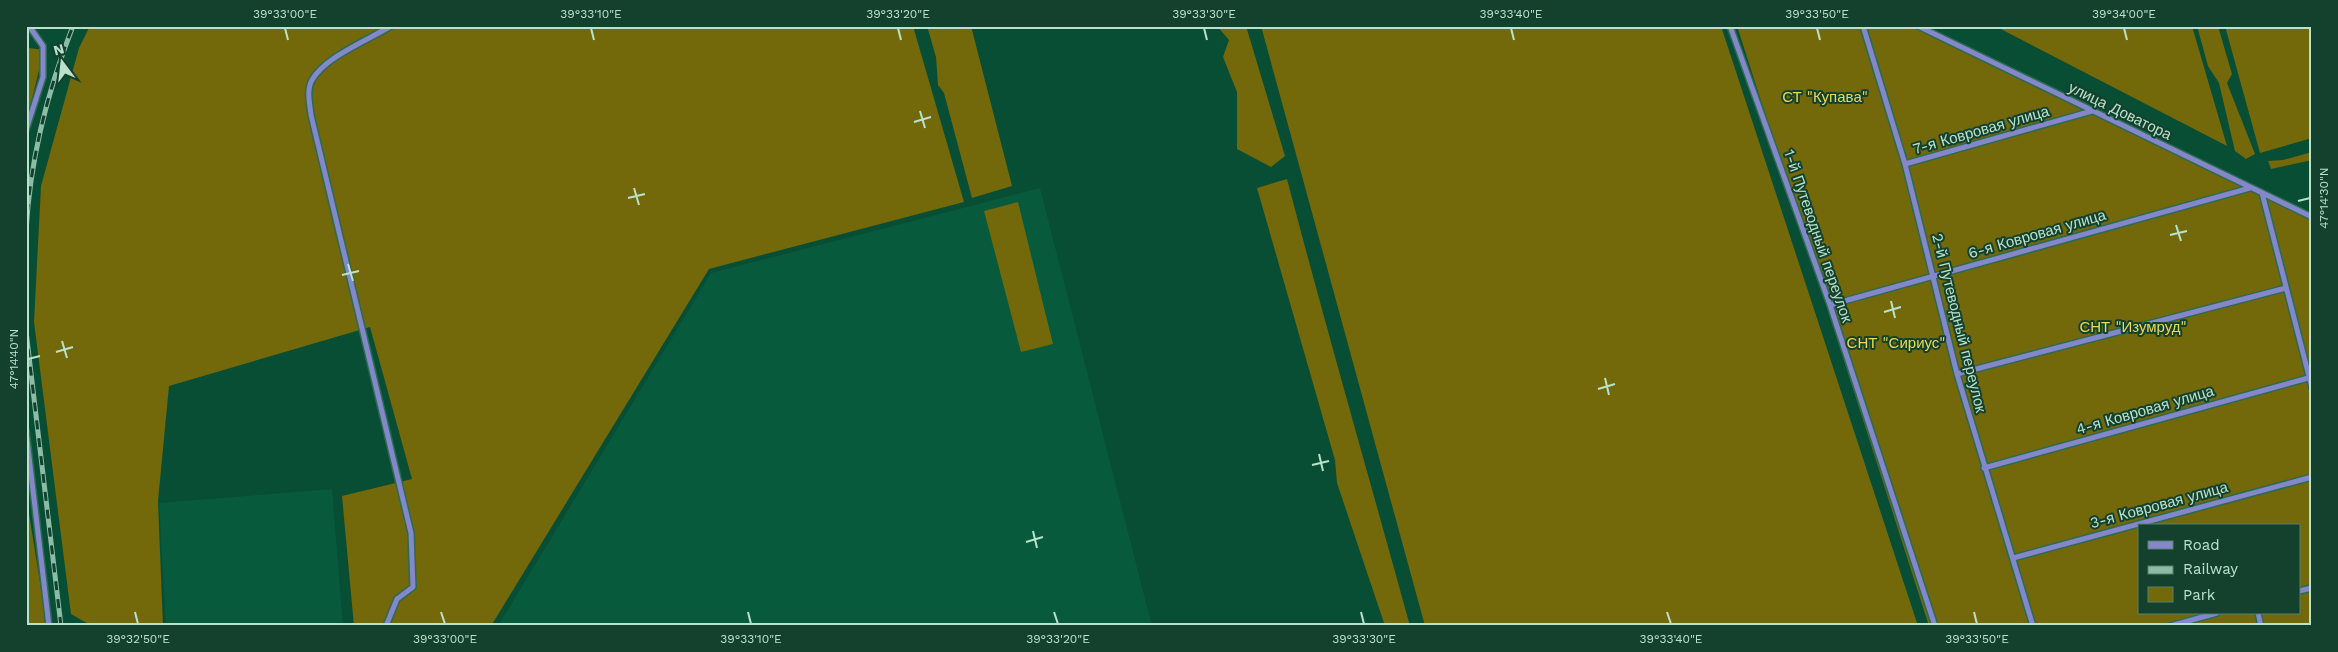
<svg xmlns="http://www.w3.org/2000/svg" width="2338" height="652" viewBox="0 0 2338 652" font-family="'Work Sans',sans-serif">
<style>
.built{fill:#075a3c}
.green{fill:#73680a;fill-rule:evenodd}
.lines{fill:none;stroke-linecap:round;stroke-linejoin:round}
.street-casing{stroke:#2b6b52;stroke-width:8}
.street{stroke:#8487c9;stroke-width:5}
.rail-casing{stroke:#8dbca6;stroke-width:5}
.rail{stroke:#14412d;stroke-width:3;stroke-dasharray:9;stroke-linecap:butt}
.ticks{fill:none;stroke:#bae1cc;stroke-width:2}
.labels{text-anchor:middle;stroke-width:4;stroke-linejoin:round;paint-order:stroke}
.park-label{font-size:15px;fill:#ebd955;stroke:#14412d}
.street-label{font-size:15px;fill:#bae1cc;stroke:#14412d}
.neatline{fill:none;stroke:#bae1cc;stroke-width:2}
.ticks-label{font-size:12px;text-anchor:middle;fill:#bae1cc}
</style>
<rect width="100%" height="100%" fill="#074e34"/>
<path class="built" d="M1040 188 1152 626H498L711 273Z
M332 489 343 626H166L159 503Z"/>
<path class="green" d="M90 26H913L964 202 709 269 491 626H354L342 496 412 479 370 327 169 386 158 501 163 626H92L71 614 34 322 41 186 79 48Z
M927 26H971L1012 186 972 198 944 93 938 85 936 57Z
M1217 26H1246L1285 156 1271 167 1237 149V92L1223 57 1229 40Z
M1261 26H1721L1918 626H1425Z
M1737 26H1917L2312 213V626H1929ZM2139 526H2299V613H2139Z
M1995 26H2192L2227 146Z
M2197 26H2218L2232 74 2227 83 2255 154 2246 159 2235 151 2219 83 2208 66Z
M2225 26H2312V138L2260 153Z
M29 48 44 50 26 123V49Z
M2312 152V160L2271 169 2268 161 2283 160Z
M1287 179C1326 328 1369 477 1410 626H1385L1337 483 1335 460 1257 188Z
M1018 202 1053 344 1021 352 984 211Z
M26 495 47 626H26Z"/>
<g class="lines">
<g class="street-casing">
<path id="street" d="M1730 26 1830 305 1935 626
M1863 26 1905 164 1957 374 2033 626
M1918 26 2312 217
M26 130 43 77V46L29 26
M1905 164 2092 111
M2262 193 2312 388
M1830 305 2250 188
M1957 374 2286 288
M26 431 49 626
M1984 468 2312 377
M2013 558 2312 477
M2299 591 2312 588
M2258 613 2261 626
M386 626 397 599 413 587 411 533 311 115C310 104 306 91 312 80 325 57 368 40 391 26
M2170 626 2217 613"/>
</g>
<use href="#street" class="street"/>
<g class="rail-casing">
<path id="rail" d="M26 231C30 161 47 92 73 26
M26 331 61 626"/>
</g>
<use href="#rail" class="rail"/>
</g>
<path class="ticks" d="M285 28 288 40M591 28 594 40M898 28 901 40M1204 28 1207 40M1511 28 1514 40M1817 28 1820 40M2124 28 2127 40M920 111 925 128M914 122 931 117M634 188 639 205M628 198 645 194M2298 201 2310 198M2176 225 2181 241M2170 235 2187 231M348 264 353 281M342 275 359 271M1891 301 1895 318M1884 312 1901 307M62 341 67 358M56 352 73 347M28 359 40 356M1605 378 1609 395M1598 389 1615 384M1319 454 1323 471M1312 465 1329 461M1033 531 1037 548M1026 542 1043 537M135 612 138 624M441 612 445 624M748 612 751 624M1054 612 1058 624M1361 612 1364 624M1667 612 1671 624M1974 612 1977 624"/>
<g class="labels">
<g class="park-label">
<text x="1825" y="102">СТ "Купава"</text>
<text x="2133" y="332">СНТ "Изумруд"</text>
<text x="1896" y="348">СНТ "Сириус"</text>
</g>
<g class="street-label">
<text transform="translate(2120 111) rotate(26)" y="5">улица Доватора</text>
<text transform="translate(1981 130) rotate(-16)" y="5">7-я Ковровая улица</text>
<text transform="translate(2037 234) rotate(-16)" y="5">6-я Ковровая улица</text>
<text transform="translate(1818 236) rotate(71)" y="5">1-й Путеводный переулок</text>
<text transform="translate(1959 323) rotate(76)" y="5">2-й Путеводный переулок</text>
<text transform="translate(2145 410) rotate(-16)" y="5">4-я Ковровая улица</text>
<text transform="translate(2159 505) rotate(-15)" y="5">3-я Ковровая улица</text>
</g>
</g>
<rect width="2338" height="652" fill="none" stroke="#14412d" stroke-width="55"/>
<rect x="2138" y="524" width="162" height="90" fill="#14412d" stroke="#56816d"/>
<rect x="2148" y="541" width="25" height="8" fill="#8487c9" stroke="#56816d"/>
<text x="2183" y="550" font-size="15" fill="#bae1cc">Road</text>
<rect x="2148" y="566" width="25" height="8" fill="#8dbca6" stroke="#56816d"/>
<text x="2183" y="574" font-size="15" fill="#bae1cc">Railway</text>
<rect x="2148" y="587" width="25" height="15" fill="#73680a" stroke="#56816d"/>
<text x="2183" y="600" font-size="15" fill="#bae1cc">Park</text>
<g transform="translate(62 62) rotate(345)" stroke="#14412d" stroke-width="4" paint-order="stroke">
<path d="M0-4L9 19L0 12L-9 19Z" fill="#bae1cc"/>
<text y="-8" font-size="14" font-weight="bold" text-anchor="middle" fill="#bae1cc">N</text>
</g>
<rect x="28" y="28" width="2282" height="596" class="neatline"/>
<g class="ticks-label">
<text x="285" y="18">39°33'00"E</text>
<text x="591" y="18">39°33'10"E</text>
<text x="898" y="18">39°33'20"E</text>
<text x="1204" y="18">39°33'30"E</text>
<text x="1511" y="18">39°33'40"E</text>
<text x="1817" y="18">39°33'50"E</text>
<text x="2124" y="18">39°34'00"E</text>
<text transform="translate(2324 198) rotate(-90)" y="4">47°14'30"N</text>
<text transform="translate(14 359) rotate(-90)" y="4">47°14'40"N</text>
<text x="138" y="643">39°32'50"E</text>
<text x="445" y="643">39°33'00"E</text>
<text x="751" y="643">39°33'10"E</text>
<text x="1058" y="643">39°33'20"E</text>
<text x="1364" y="643">39°33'30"E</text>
<text x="1671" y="643">39°33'40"E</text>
<text x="1977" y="643">39°33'50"E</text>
</g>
</svg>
